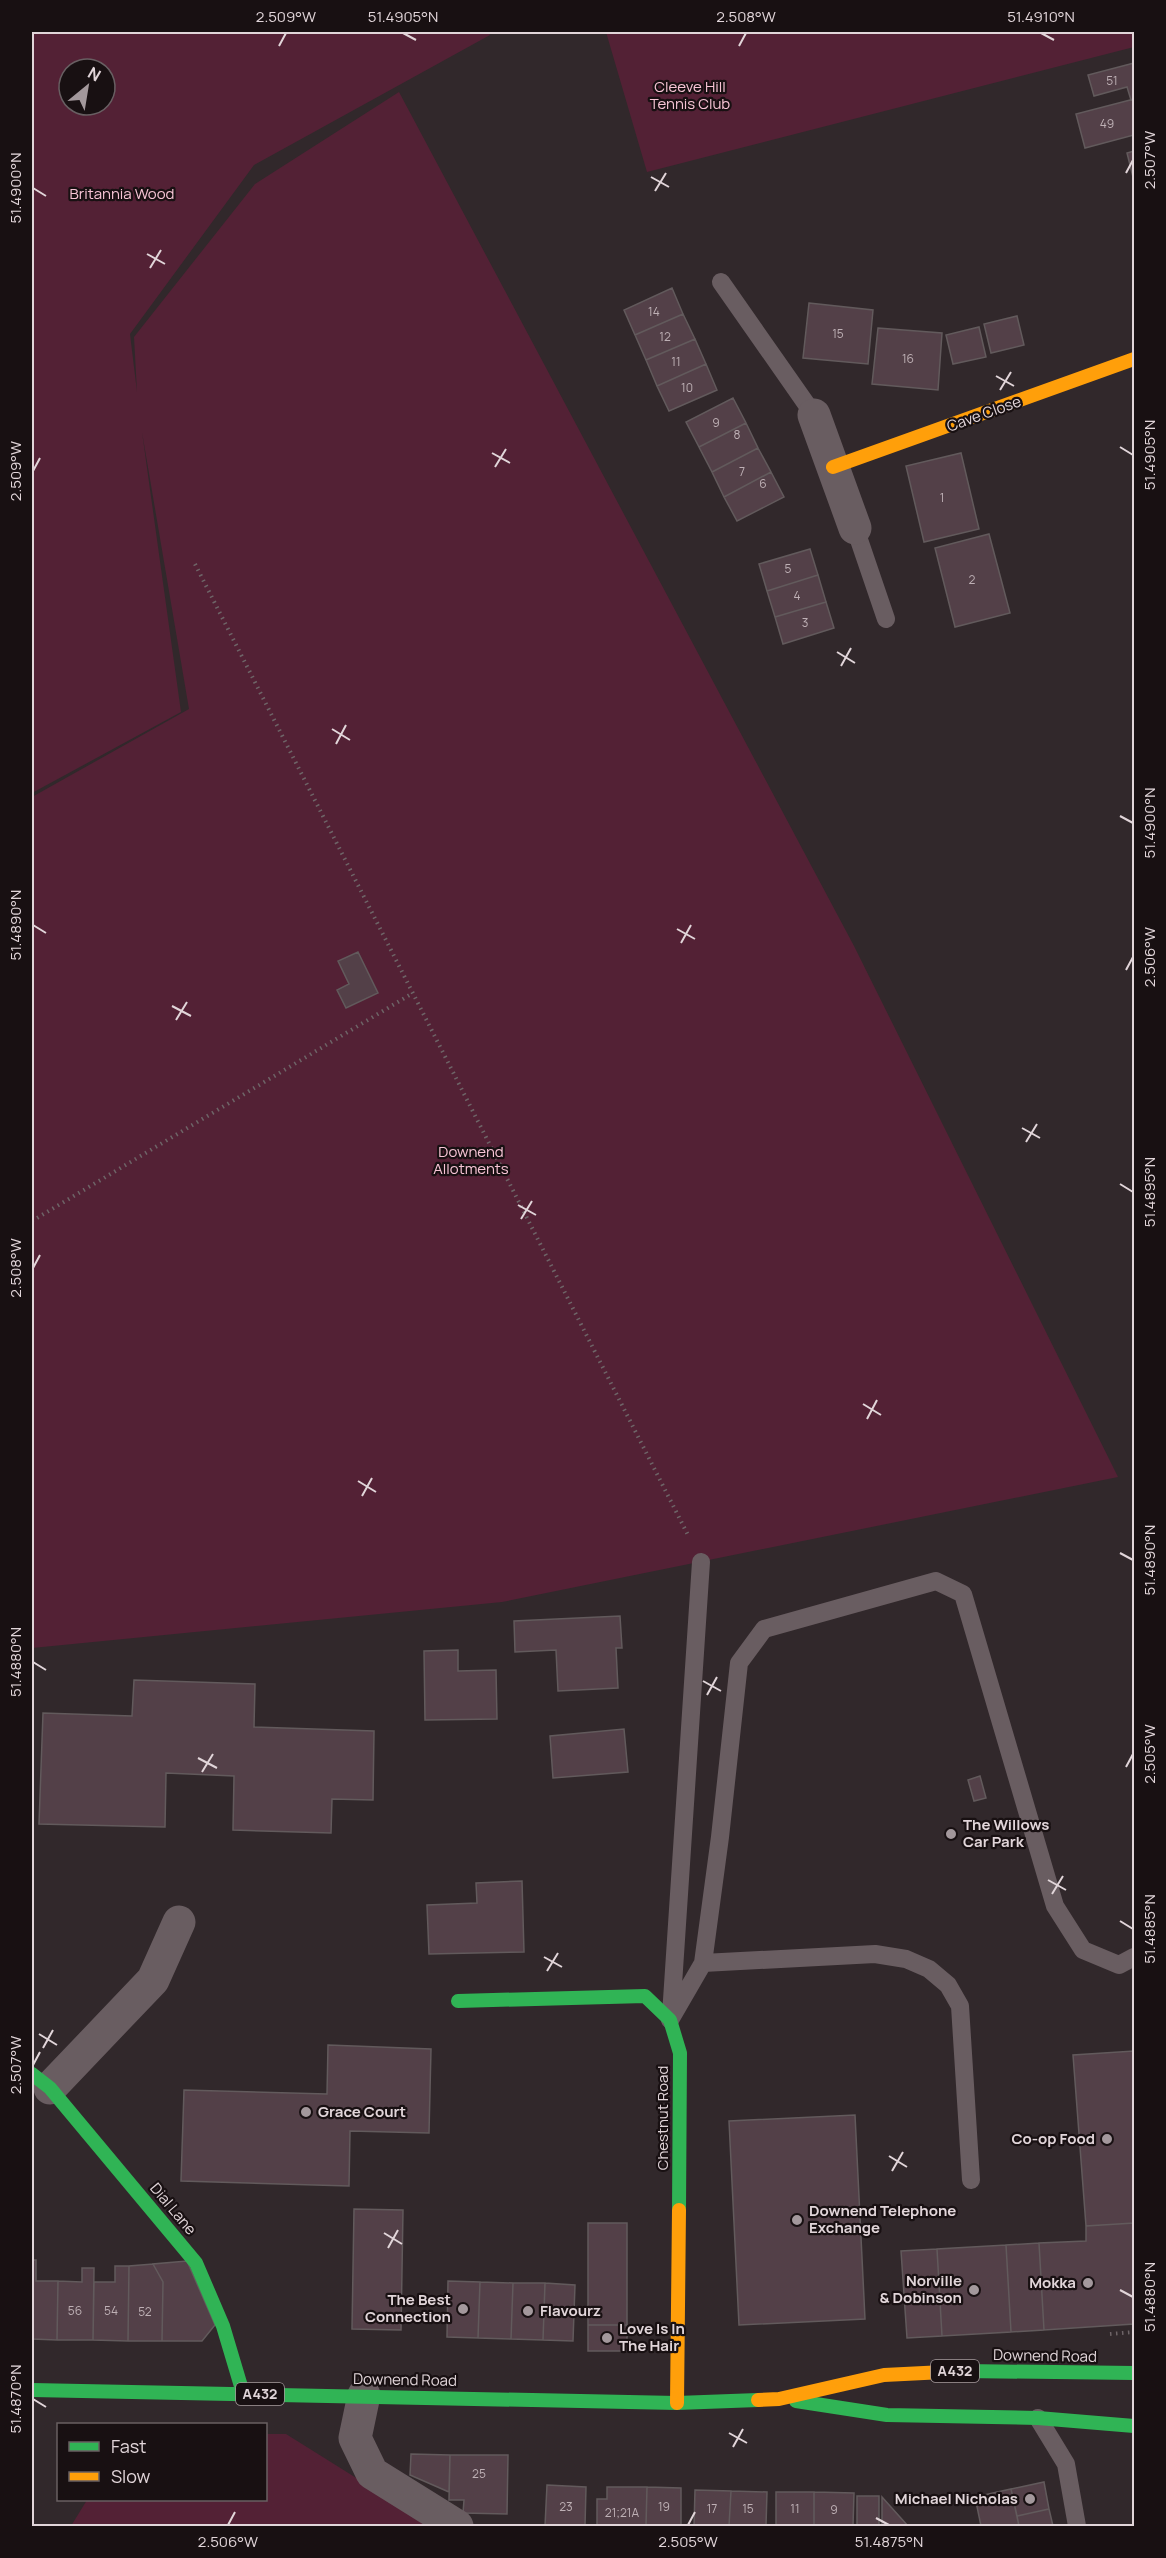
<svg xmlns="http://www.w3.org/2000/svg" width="1166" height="2558" viewBox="0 0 1166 2558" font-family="Manrope,sans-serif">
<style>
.green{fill:#532135;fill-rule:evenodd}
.building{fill:#534048;stroke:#625a5c;stroke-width:1.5}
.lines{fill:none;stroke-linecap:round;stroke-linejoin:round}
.path{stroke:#6e6467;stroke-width:4;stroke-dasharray:1.5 4.5;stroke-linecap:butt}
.lane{stroke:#695d61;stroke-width:18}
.street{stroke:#695d61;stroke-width:33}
.fast{stroke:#30b455;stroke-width:14}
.slow{stroke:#ff9f0a;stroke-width:14}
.ticks{fill:none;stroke:#e1d5d9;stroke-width:2}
.poi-dot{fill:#a3989c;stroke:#181012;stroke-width:2}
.labels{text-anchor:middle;stroke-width:4.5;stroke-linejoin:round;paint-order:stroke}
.number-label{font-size:12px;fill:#beb0b5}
.shield{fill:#181012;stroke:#a59a9d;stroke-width:1.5}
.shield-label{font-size:14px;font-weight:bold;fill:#e1d5d9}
.park-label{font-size:15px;fill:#f7c4d5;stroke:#181012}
.street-label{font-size:15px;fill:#e1d5d9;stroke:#181012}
.poi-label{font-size:15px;font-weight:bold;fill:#e1d5d9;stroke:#181012;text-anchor:start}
.neatline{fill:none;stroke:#e1d5d9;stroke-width:2}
.ticks-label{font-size:15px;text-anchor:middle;fill:#e1d5d9}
</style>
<rect width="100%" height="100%" fill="#31282b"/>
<path class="green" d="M32 32H488L490 35 254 165 130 334 137 392 134 337 255 184 399 92 854 946 1118 1477 502 1602 32 1648V797L189 709 142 432 181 712 32 793ZM69 69H105V105H69Z
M606 32H1134V47L647 172Z
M266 2434H286L433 2526H71L87 2500H266Z"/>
<path class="building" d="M1134 63V99L1131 100 1127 87 1094 96 1088 75Z
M1134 99V135L1085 148 1076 114Z
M1134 151V181L1127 153Z
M672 288 683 314 635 335 624 310Z
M809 303 873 310 868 364 803 358Z
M683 314 695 339 646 360 635 335Z
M1017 316 1024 345 991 353 984 324Z
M979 327 986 357 953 364 946 335Z
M878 328 942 333 938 390 872 384Z
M695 339 706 364 657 386 646 360Z
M706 364 717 390 669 411 657 386Z
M733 398 746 423 699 447 686 422Z
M746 423 758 448 712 472 699 447Z
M758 448 771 472 724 497 712 472Z
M961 453 979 529 924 542 906 466Z
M771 472 784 497 737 521 724 497Z
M989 534 1010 613 955 627 935 548Z
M810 549 818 575 767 591 759 564Z
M818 575 826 602 775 617 767 591Z
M826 602 834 628 783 644 775 617Z
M358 952 378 993 346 1008 337 990 349 984 338 961Z
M620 1616 622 1648H616L618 1688 558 1691 556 1650 515 1652 514 1621Z
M458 1650V1671L496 1670 497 1719 425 1720 424 1651Z
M134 1680 255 1684 254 1727 374 1731 373 1800 332 1799 331 1833 233 1830 234 1776 166 1773 165 1827 39 1824 43 1713 132 1716Z
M624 1729 628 1772 553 1778 550 1736Z
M980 1776 986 1798 974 1801 968 1780Z
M522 1881 524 1952 429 1954 427 1905 477 1903 476 1883Z
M328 2045 431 2049 429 2133 350 2131 349 2186 181 2181 184 2090 327 2094Z
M1134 2051V2223L1086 2226 1073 2055Z
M855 2115 865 2319 739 2325 729 2121Z
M354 2209 403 2210 401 2330 352 2329Z
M588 2223H627V2325H588Z
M1134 2223V2324L1044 2330 1039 2243 1086 2241V2226Z
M1039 2243 1044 2330 1011 2332 1006 2245Z
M1006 2245 1011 2332 942 2336 937 2249Z
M937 2249 942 2336 907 2338 901 2251Z
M32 2260H36V2281H58L57 2340 32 2339Z
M187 2261 215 2325 202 2341H162L163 2282 153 2264Z
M153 2264 163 2282 162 2341H128L129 2266Z
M115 2266H129L128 2341 93 2340 94 2282H115Z
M82 2268H94L93 2340H57L58 2281 82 2282Z
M448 2281 480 2282 478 2338 447 2337Z
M480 2282 513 2283 511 2339 478 2338Z
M513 2283H545L543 2340 511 2339Z
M545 2283 575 2285 573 2341 543 2340Z
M588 2325H627V2351H588Z
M411 2454 450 2455 449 2492 410 2475Z
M450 2455H508L507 2514 463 2513 464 2500H449Z
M1044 2482 1049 2509 1017 2516 1011 2489Z
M547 2485 586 2487 585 2526H545Z
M607 2487H647L646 2526H597V2499H607Z
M647 2487 681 2488V2526H646Z
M1011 2489 1019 2526H981L975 2497Z
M695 2490 731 2491 729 2526H694Z
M731 2491 767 2492 766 2526H729Z
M776 2492H814V2526H776Z
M814 2492 854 2493 853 2526H814Z
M857 2496H879V2526H857Z
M882 2497 908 2526H882Z
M1049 2509 1053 2526H1019L1017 2516Z"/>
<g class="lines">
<path class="path" d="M195 564 689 1537
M32 1221 413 993
M1110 2334 1134 2332"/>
<path class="lane" d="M721 282 814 415
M855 528 886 619
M703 1963 875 1954 906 1959 929 1969 948 1985 960 2006 971 2180
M671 2015 701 1562
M670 2020 703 1963 720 1837 739 1663 764 1629 936 1581 963 1594 1055 1906 1083 1950 1119 1965 1134 1957
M1038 2418 1066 2464 1077 2526"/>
<path class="street" d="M814 415 855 528
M50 2088 153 1980 179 1922
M364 2395 355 2438 372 2473 457 2526"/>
<path class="fast" d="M458 2001 645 1996 670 2020 680 2053 679 2210
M32 2074 50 2088 196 2263 223 2326 243 2393
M964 2371 1134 2373
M32 2390 677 2403 758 2400
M796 2401 887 2415 1038 2418 1134 2426"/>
<path class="slow" d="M833 467 1134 359
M758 2400 779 2399 884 2375 964 2371
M677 2403 679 2210"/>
</g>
<path class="ticks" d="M403 33 416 40M1041 33 1054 40M279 46 286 33M739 46 746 33M1126 173 1133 160M651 177 669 187M33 188 46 196M655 191 666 173M147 254 165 264M150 268 161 250M996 376 1014 386M1000 390 1011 372M1120 447 1133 455M492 453 510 463M495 467 506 449M33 471 40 458M837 652 855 663M841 666 851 648M332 729 350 740M336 744 346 725M1120 816 1133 823M33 925 46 933M677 929 695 939M681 943 691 925M1126 970 1133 957M172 1006 191 1016M176 1020 187 1002M1022 1128 1040 1138M1026 1142 1037 1124M1120 1184 1133 1192M518 1205 536 1215M521 1219 532 1201M33 1268 40 1255M863 1404 881 1415M867 1419 877 1400M358 1481 376 1492M362 1496 372 1478M1120 1553 1133 1560M33 1662 46 1670M703 1681 721 1691M707 1695 717 1677M198 1758 217 1768M1126 1767 1133 1754M202 1772 213 1754M1048 1880 1066 1890M1052 1894 1063 1876M1120 1921 1133 1929M544 1957 562 1967M547 1971 558 1953M39 2034 57 2045M43 2048 53 2030M33 2065 40 2052M889 2156 907 2167M892 2171 903 2152M384 2233 402 2244M388 2248 398 2230M1120 2290 1133 2297M33 2399 46 2407M729 2433 747 2443M733 2447 743 2429M876 2518 889 2525M228 2525 235 2512M688 2525 695 2512"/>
<g class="poi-dot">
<circle cx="951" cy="1834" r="6"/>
<circle cx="306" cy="2112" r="6"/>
<circle cx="1107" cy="2139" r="6"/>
<circle cx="797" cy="2220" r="6"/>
<circle cx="1088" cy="2283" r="6"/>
<circle cx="974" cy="2290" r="6"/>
<circle cx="463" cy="2309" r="6"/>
<circle cx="528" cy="2311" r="6"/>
<circle cx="607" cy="2338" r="6"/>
<circle cx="1030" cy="2499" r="6"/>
</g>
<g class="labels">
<g class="number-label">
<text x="1112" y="85">51</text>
<text x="1107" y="128">49</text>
<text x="654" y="316">14</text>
<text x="838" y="338">15</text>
<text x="665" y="341">12</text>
<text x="908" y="363">16</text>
<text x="676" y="366">11</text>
<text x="687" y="392">10</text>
<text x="716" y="427">9</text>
<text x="737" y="439">8</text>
<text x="742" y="476">7</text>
<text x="763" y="488">6</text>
<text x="942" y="502">1</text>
<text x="788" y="573">5</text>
<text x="972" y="584">2</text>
<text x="797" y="600">4</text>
<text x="805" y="627">3</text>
<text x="75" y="2315">56</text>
<text x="111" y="2315">54</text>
<text x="145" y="2316">52</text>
<text x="479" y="2478">25</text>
<text x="566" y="2511">23</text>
<text x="664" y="2511">19</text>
<text x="712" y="2513">17</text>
<text x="748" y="2513">15</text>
<text x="795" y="2513">11</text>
<text x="834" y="2514">9</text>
<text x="622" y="2517">21;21A</text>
</g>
<g class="shield">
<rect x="931" y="2360" width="48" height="22" rx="4.5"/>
<rect x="236" y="2383" width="48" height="22" rx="4.5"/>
</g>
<g class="shield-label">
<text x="955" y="2376">A432</text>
<text x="260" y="2399">A432</text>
</g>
<g class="park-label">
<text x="690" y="92">Cleeve Hill<tspan x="690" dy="17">Tennis Club</tspan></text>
<text x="122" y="199">Britannia Wood</text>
<text x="471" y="1157">Downend<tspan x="471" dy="17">Allotments</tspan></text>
</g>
<g class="street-label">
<text transform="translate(984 414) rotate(-20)" y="5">Cave Close</text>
<text transform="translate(663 2118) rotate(-90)" y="5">Chestnut Road</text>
<text transform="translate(173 2209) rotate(50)" y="5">Dial Lane</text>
<text transform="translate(1045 2356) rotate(1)" y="5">Downend Road</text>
<text transform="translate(405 2380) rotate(1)" y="5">Downend Road</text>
</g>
<g class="poi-label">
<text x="963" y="1830">The Willows<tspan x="963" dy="17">Car Park</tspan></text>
<text x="318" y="2117">Grace Court</text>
<text x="1095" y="2144" text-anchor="end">Co-op Food</text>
<text x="809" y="2216">Downend Telephone<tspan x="809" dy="17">Exchange</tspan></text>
<text x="962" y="2286" text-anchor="end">Norville<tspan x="962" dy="17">&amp; Dobinson</tspan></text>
<text x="1076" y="2288" text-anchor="end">Mokka</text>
<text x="451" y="2305" text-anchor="end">The Best<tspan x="451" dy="17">Connection</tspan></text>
<text x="540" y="2316">Flavourz</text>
<text x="619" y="2334">Love Is In<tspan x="619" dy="17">The Hair</tspan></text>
<text x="1018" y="2504" text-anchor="end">Michael Nicholas</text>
</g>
</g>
<rect width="1166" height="2558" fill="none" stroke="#181012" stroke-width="66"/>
<rect x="57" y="2423" width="210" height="78" fill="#181012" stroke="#685f62" stroke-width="1.5"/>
<rect x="69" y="2442" width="30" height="9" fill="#30b455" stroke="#685f62" stroke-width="1.5"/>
<text x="111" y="2453" font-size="18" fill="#e1d5d9">Fast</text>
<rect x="69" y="2472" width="30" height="9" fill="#ff9f0a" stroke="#685f62" stroke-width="1.5"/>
<text x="111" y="2483" font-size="18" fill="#e1d5d9">Slow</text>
<g transform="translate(87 87) rotate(30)"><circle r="28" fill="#181012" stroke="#685f62" stroke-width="1.5"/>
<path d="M0-4.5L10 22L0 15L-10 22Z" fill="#a3989c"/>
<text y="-9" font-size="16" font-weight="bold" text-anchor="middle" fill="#e1d5d9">N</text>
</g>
<rect x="33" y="33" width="1100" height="2492" class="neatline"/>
<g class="ticks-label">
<text x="286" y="22">2.509°W</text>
<text x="403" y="22">51.4905°N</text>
<text x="746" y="22">2.508°W</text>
<text x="1041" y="22">51.4910°N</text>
<text transform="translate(1150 160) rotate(-90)" y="5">2.507°W</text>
<text transform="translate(16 188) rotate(-90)" y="5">51.4900°N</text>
<text transform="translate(1150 455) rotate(-90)" y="5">51.4905°N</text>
<text transform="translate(16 471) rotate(-90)" y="5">2.509°W</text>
<text transform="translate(1150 823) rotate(-90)" y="5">51.4900°N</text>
<text transform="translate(16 925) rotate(-90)" y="5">51.4890°N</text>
<text transform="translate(1150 957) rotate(-90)" y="5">2.506°W</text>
<text transform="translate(1150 1192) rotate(-90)" y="5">51.4895°N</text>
<text transform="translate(16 1268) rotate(-90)" y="5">2.508°W</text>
<text transform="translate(1150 1560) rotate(-90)" y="5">51.4890°N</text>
<text transform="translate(16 1662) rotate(-90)" y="5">51.4880°N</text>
<text transform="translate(1150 1754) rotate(-90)" y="5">2.505°W</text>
<text transform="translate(1150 1929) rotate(-90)" y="5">51.4885°N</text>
<text transform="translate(16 2065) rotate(-90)" y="5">2.507°W</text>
<text transform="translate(1150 2297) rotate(-90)" y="5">51.4880°N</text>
<text transform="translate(16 2399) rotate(-90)" y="5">51.4870°N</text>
<text x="228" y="2547">2.506°W</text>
<text x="688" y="2547">2.505°W</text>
<text x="889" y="2547">51.4875°N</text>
</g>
</svg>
